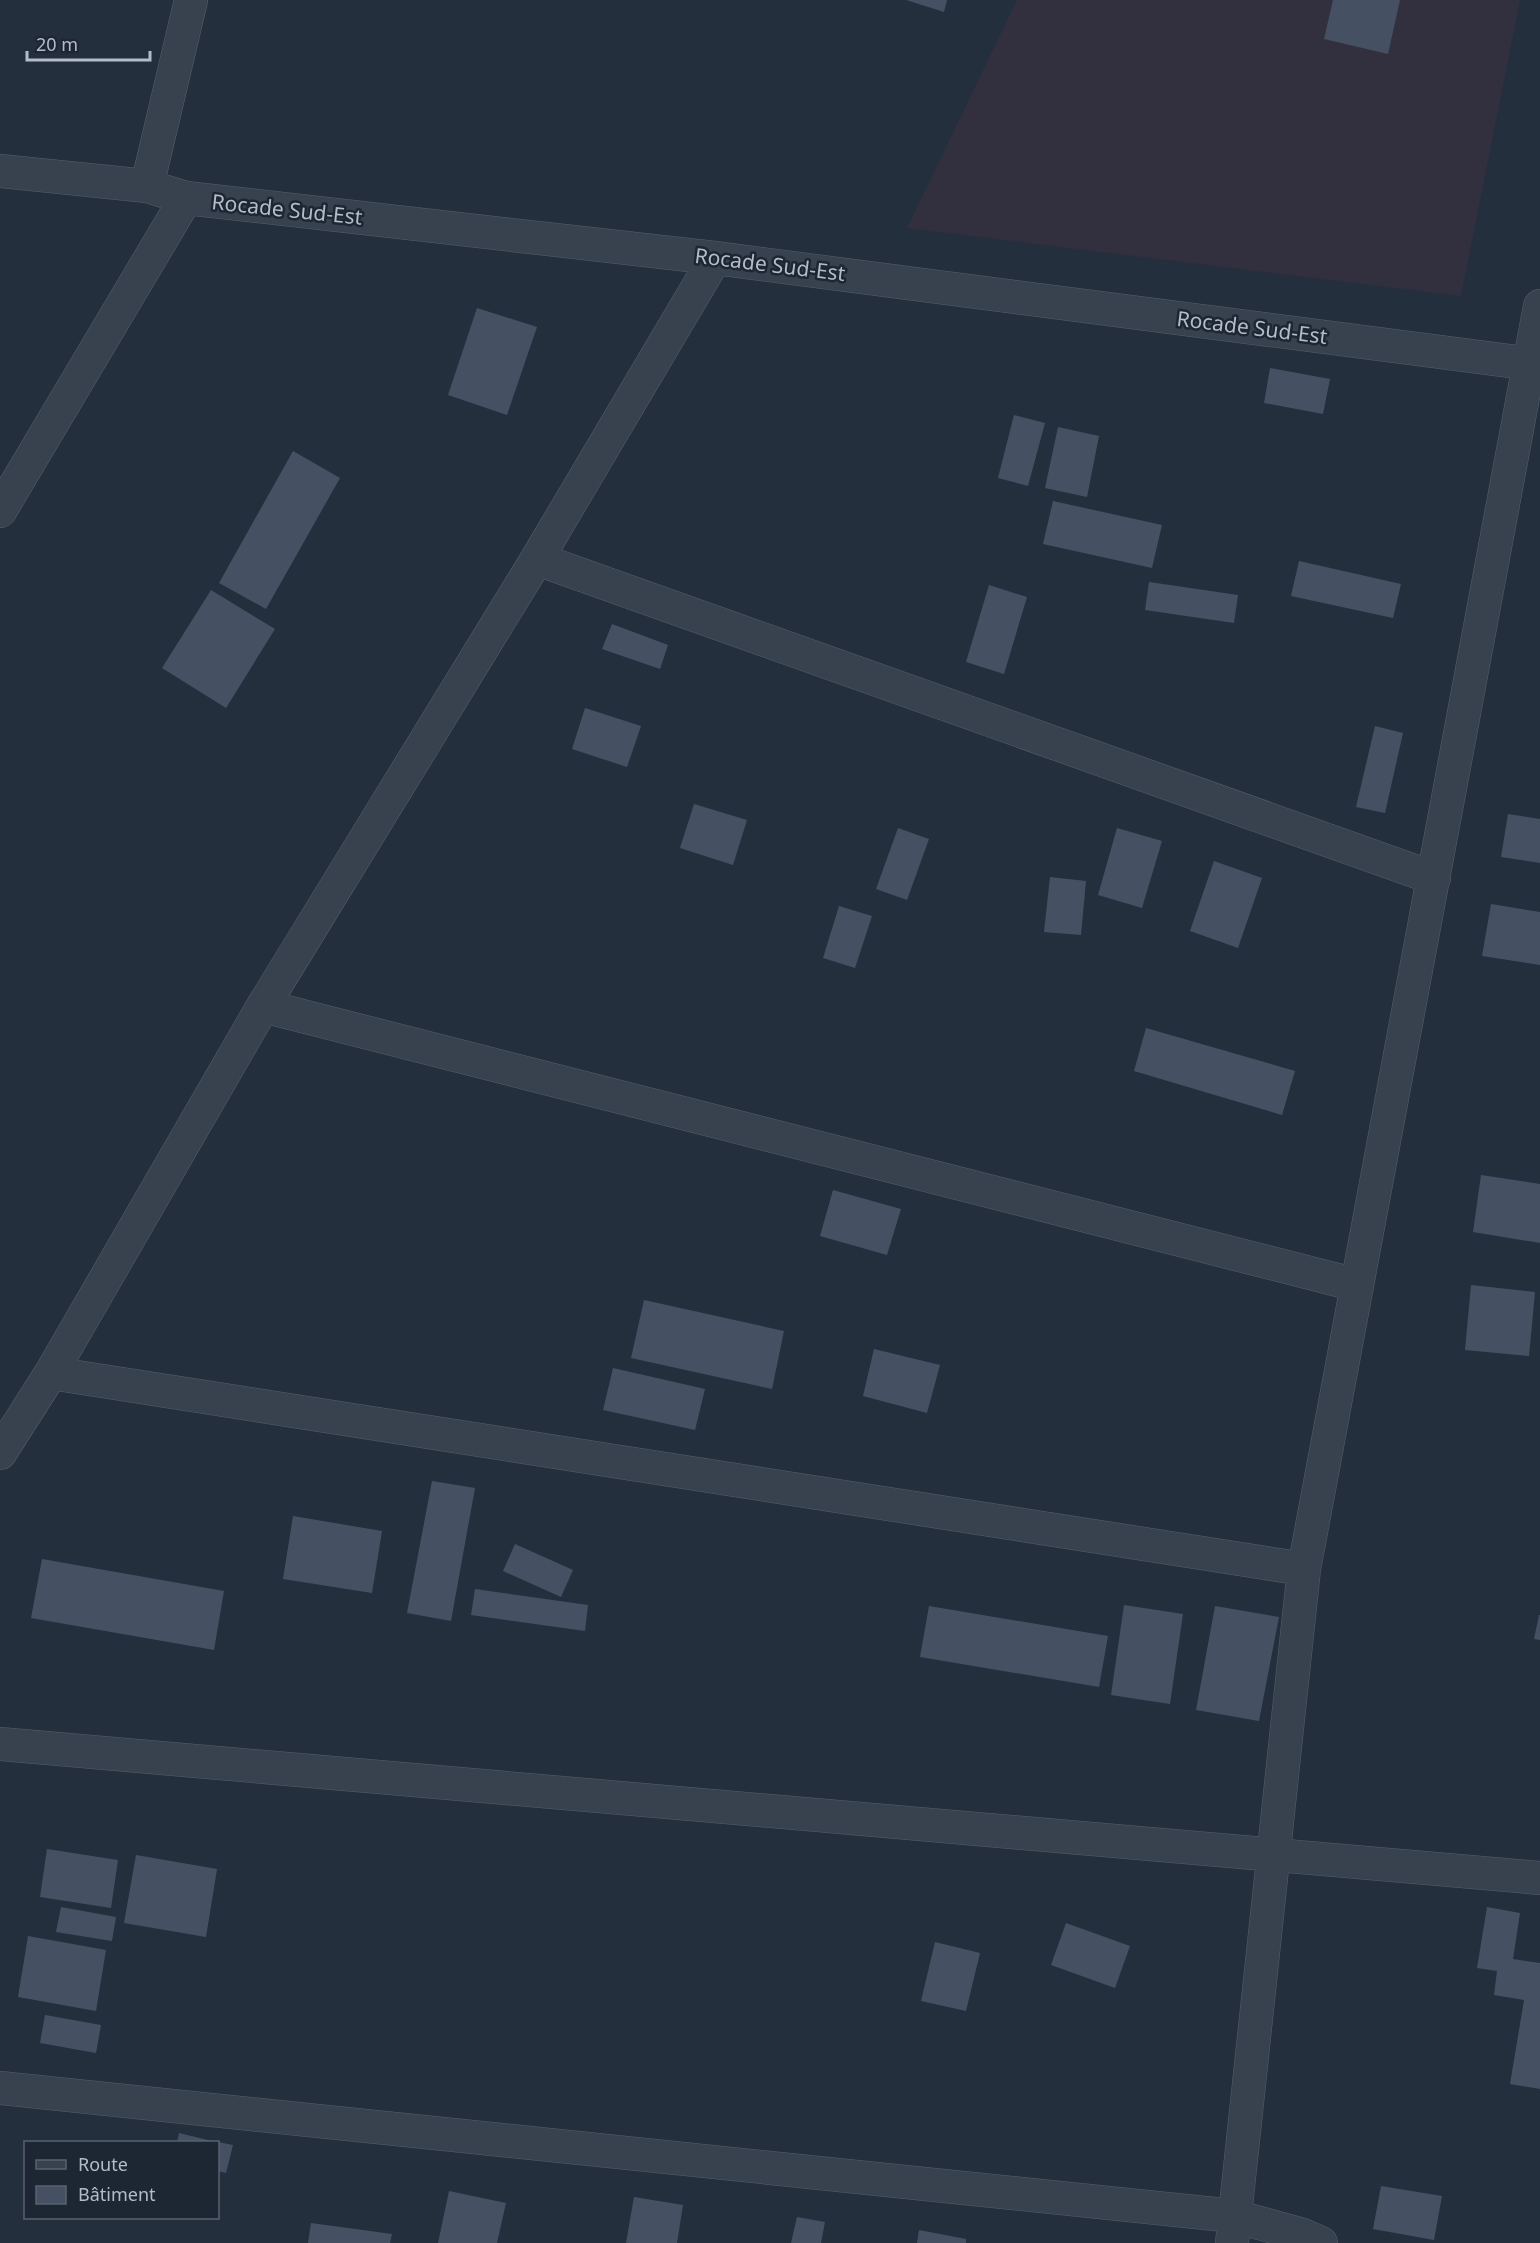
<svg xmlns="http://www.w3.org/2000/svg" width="1540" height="2243" viewBox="0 0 1540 2243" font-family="'Noto Sans',sans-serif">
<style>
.medical{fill:#32303f}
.building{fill:#455162}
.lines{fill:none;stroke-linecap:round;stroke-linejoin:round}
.minor-casing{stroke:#565f6c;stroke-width:34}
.minor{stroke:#38414e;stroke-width:33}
.labels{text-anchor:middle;stroke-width:5;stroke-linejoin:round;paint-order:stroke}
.street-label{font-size:21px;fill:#b4bcc9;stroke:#1d2633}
</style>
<rect width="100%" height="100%" fill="#242f3e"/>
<path class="medical" d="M1017 0H1520L1461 296 907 228Z"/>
<path class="building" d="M906 0H947L944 12Z
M1333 0H1400L1388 54 1324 39Z
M477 308 537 327 507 415 448 395Z
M1270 368 1330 379 1323 414 1264 403Z
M1014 415 1045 423 1028 486 998 478Z
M1058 427 1099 436 1087 497 1045 488Z
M293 451 340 478 266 609 219 583Z
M1053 501 1162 525 1152 568 1043 544Z
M1299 561 1401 584 1393 618 1291 596Z
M1149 582 1238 595 1234 623 1145 610Z
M989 585 1027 597 1004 674 966 662Z
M211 590 275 629 226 708 162 668Z
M612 624 668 645 660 669 602 649Z
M585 708 641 726 627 767 572 749Z
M1375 726 1403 733 1385 813 1356 807Z
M694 804 747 820 733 865 680 848Z
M1508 814 1540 819V863L1501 857Z
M898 828 929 839 907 900 876 889Z
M1117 828 1162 841 1142 908 1098 895Z
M1214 861 1262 878 1238 948 1190 931Z
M1050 877 1086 881 1081 935 1044 932Z
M1491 904 1540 912V965L1482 956Z
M839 906 872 916 855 968 823 958Z
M1146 1028 1295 1071 1282 1115 1134 1071Z
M1481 1175 1540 1184V1243L1473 1232Z
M833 1190 901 1209 887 1255 820 1236Z
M1471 1285 1535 1292 1529 1356 1465 1350Z
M644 1300 784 1331 772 1389 631 1358Z
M874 1349 940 1365 927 1413 863 1396Z
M613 1368 705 1389 695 1430 603 1410Z
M432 1481 475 1488 451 1621 407 1613Z
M293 1516 382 1531 372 1593 283 1579Z
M515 1544 573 1570 561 1597 503 1571Z
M42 1559 224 1591 214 1650 31 1618Z
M475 1589 588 1605 585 1631 471 1615Z
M1124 1605 1183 1614 1170 1704 1111 1695Z
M929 1606 1108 1636 1099 1687 920 1657Z
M1215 1606 1279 1617 1259 1721 1196 1710Z
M1539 1615H1540V1640L1534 1639Z
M47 1849 118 1860 111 1908 40 1897Z
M136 1855 217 1869 206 1937 124 1923Z
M61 1907 116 1917 112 1941 56 1932Z
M1487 1907 1520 1913 1513 1959 1540 1963V2089L1510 2084 1524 2000 1494 1995 1497 1971 1477 1968Z
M1066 1923 1130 1946 1115 1988 1051 1965Z
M28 1936 106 1950 96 2011 18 1997Z
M935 1942 980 1953 966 2011 921 2001Z
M45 2015 101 2025 96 2053 40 2043Z
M179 2133 216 2142H177Z
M218 2142 233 2145 226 2173 218 2171Z
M1381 2186 1442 2196 1434 2240 1373 2229Z
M449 2191 506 2203 497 2243H438Z
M634 2197 683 2205 677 2243H626Z
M797 2217 825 2222 821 2243H791Z
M311 2223 392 2234 390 2243H308Z
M919 2230 966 2239V2243H917Z"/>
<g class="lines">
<g class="minor-casing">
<path id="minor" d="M0 171 147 186 186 198 715 258 1540 365
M147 186 191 0
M0 511 186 198
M537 559 1434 878
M263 1006 1357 1285
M51 1373 1304 1569
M0 1453 51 1373 263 1006 537 559 715 258
M0 1744 1540 1878
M0 2088 1234 2216 1303 2235 1321 2243
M1232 2243 1304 1569 1540 306"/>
</g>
<use href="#minor" class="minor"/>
</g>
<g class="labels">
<g class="street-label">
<text transform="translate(287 210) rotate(6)" y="7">Rocade Sud-Est</text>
<text transform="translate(770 265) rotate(7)" y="7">Rocade Sud-Est</text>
<text transform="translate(1252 328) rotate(7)" y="7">Rocade Sud-Est</text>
</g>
</g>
<rect x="24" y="2141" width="195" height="78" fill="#1d2633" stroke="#59626f" stroke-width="1.5"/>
<rect x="36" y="2160" width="30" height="9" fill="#38414e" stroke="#59626f" stroke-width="1.5"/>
<text x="78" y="2171" font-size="18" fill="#b4bcc9">Route</text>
<rect x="36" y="2186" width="30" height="18" fill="#455162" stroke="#59626f" stroke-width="1.5"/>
<text x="78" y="2201" font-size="18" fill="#b4bcc9">Bâtiment</text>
<path d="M27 51v9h123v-9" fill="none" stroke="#b4bcc9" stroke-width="3"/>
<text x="36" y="51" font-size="18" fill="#b4bcc9" stroke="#1d2633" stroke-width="4.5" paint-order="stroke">20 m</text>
</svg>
